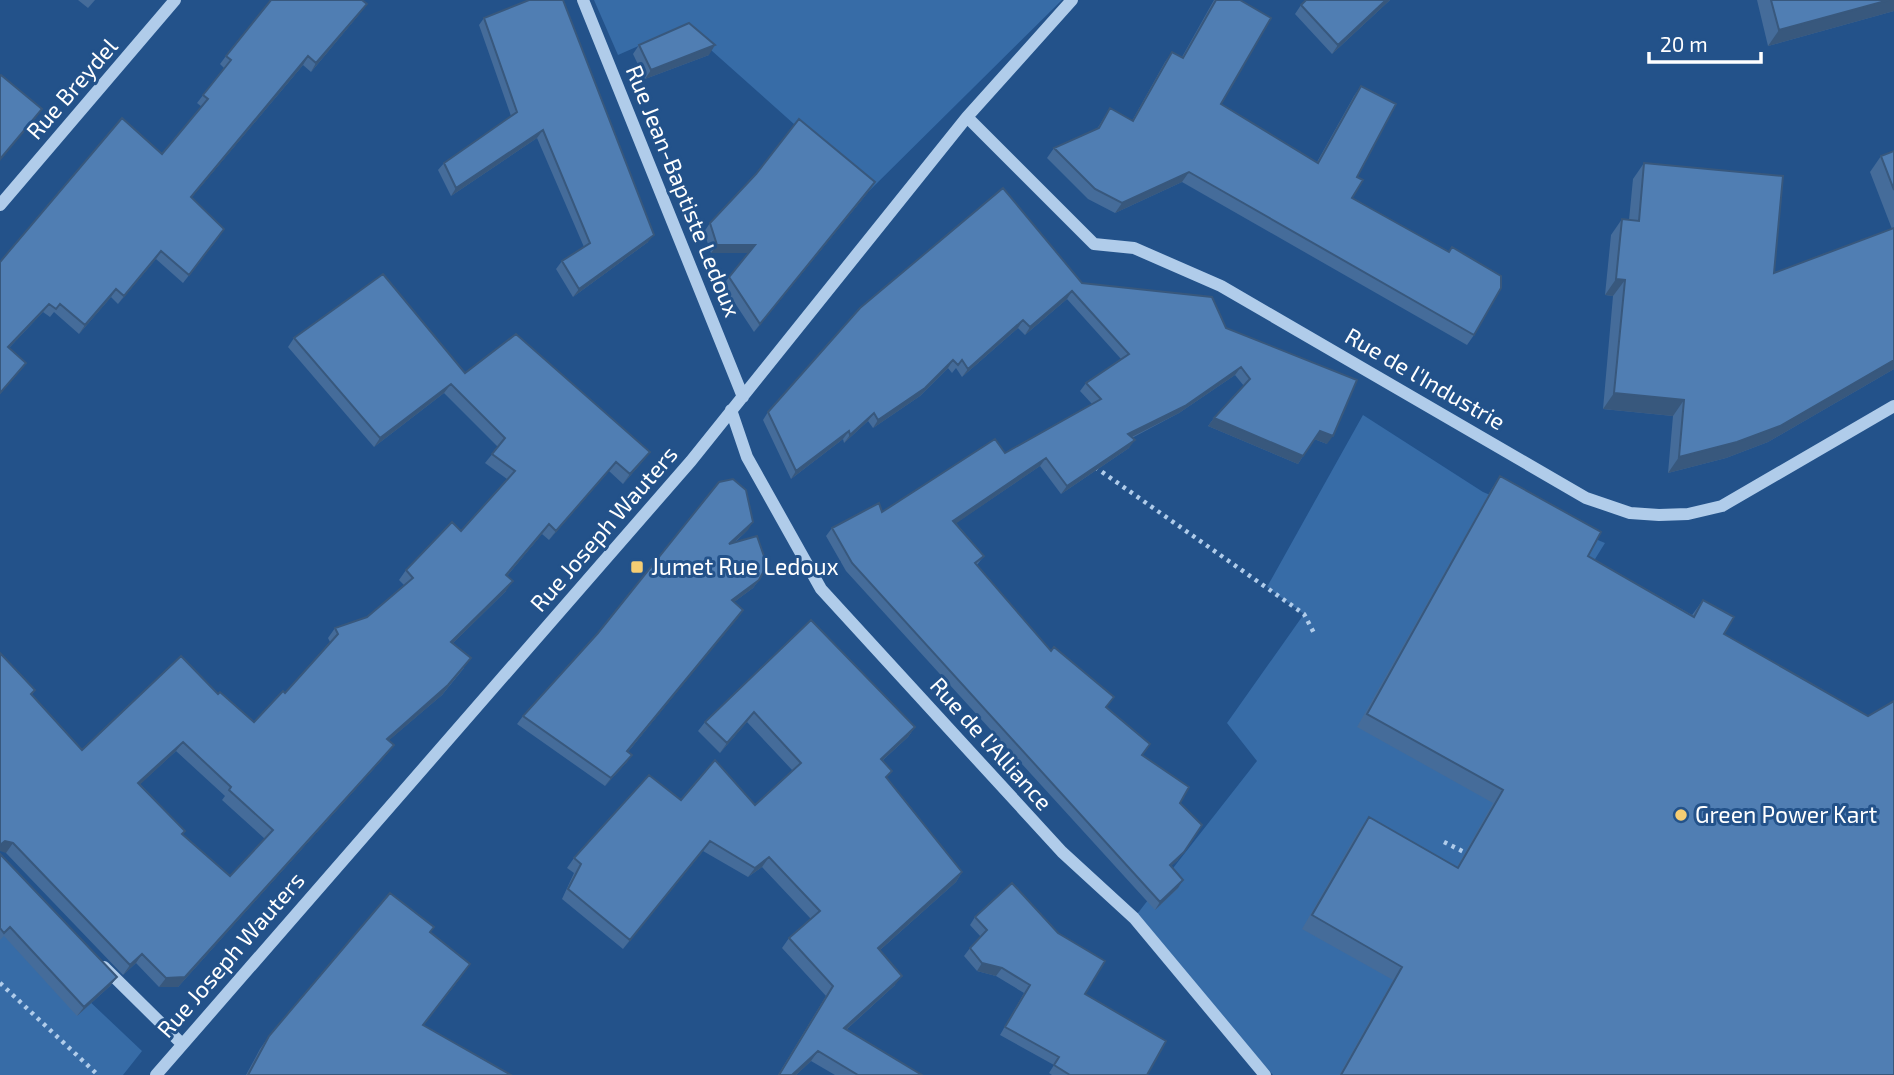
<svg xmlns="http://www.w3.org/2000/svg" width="1894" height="1075" viewBox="0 0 1894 1075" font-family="'Exo 2',sans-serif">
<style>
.green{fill:#376ca7}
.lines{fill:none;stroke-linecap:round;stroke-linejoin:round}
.path{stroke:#b0ccea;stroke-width:4.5;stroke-dasharray:3.5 5;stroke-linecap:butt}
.minor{stroke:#b0ccea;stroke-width:12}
.wall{fill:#456c9a;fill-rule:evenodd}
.shaded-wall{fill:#38587d}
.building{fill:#507eb3;stroke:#38587d;stroke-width:2;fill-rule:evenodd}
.poi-dot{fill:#f5cd73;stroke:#23528a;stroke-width:2.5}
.labels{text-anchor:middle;stroke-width:6;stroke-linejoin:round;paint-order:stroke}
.street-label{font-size:23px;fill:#fff;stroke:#23528a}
.poi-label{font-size:23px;fill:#fff;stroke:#23528a;text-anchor:start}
</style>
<rect width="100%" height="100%" fill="#23528a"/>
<path class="green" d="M594 0H1062L869 191 684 26 618 55Z
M1363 415 1483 492 1605 543 1587 572 1894 1075H1273L1134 918 1257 761 1227 723 1304 614 1267 587Z
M12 928 142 1051 123 1075H0V939Z"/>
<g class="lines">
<path class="path" d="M1095 467 1304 614 1315 635
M1444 842 1466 853
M0 983 98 1075"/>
<path class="minor" d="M583 0 743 397
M967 117 1094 244 1134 248 1221 286 1586 498 1630 513 1659 515 1688 514 1722 506 1894 406
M0 205 175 0
M731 410 747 457 821 589 1062 852 1134 918 1265 1075
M104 967 181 1043
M156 1075 691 461 967 117 1072 0"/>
</g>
<path class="wall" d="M78 0H95L88 8Z
M1214 0H1240L1221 104 1317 162 1354 96 1361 86 1357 177 1352 198 1474 335 1467 345 1182 182 1115 213 1088 199 1047 158 1054 148 1097 129 1110 108 1132 121 1165 62 1172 52 1182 57Z
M1306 0H1390L1332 54 1295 14 1301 5Z
M1757 0H1894V11L1768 46Z
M361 12 311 72 303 65 191 198 219 237 183 283 156 259 118 304 111 297 79 334 54 312 50 317 43 312 9 348 26 363 0 394V262L162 154 202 107 197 103 224 68 220 64 226 56Z
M484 18 648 242 573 297 556 269 562 261 584 247 537 138 451 196 438 170 444 163 511 116 479 25Z
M639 45 709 55 645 79 633 54Z
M1894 151V369L1768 442 1726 458 1668 473 1673 416 1603 409 1613 296 1605 295 1611 235 1622 219 1629 220 1633 179 1644 163 1774 273 1892 229 1870 172 1881 156Z
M869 191 754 332 723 285 748 253H711L704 232 710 223Z
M1082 283 1226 328 1327 444 1314 439 1298 464 1208 426 1214 418 1244 386 1235 375 1179 413 1132 438 1129 448 1061 494 1040 466 956 523 984 556 977 565 1051 651 1106 708 1180 803 1178 860 1171 866 1183 880 1178 888 1155 910 846 571 826 536 832 528 882 512 1005 453 1092 404 1080 391 1086 383 1121 359 1067 299 1025 335 1018 328 962 377 956 368 952 373 948 368 920 396 873 428 868 421 844 443 843 439 791 479 763 420 768 412Z
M294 338 465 373 643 461 623 484 609 471 549 540 542 534 507 576 506 591 453 643 464 668 442 695 389 740 387 754 178 987H159L136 963 123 975 6 853 0 653 35 690 32 695 82 750 218 694 254 722 285 693 330 642 328 638 335 628 367 617 404 585 399 580 406 570 461 531 507 479 485 463 498 447 444 393 374 447 288 347ZM176 751 225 796 222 800 265 839 230 876 182 834 185 831 140 784Z
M1500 476 1588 556 1692 615 1703 600 1724 634 1894 1075H1339L1393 980 1302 929 1359 830 1369 817 1457 867 1493 803 1357 727 1491 490Z
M748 530 734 543 759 580 753 588 734 602 743 610 628 752 632 755 626 763 605 786 517 724 523 716Z
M811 620 915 727 908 737 883 760 887 778 962 872 956 882 880 950 895 985 846 1030 922 1075H835L811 1061 796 1075H778L826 996 782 948 789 938 811 919 762 867 748 877 703 851 623 949 562 899 574 873 567 868 574 858 681 800 755 805 793 771 747 722 720 753 698 731 705 722Z
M0 854V856L117 977 110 986 77 1016 4 936 0 940Z
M975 917 1085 994 1147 1075H1052L1049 1073 1054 1065 1000 1035 1024 993 996 976 977 971 964 956 970 948 981 937 970 925Z
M430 932 461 977 423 1026 511 1075H246L260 1049 269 1036Z"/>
<path class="shaded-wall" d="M1386 0H1390L1332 54 1338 45Z
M1889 0H1894V11L1768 46 1779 30Z
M367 4 361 12 311 72 316 63Z
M715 45 709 55 645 79 651 70Z
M308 56 303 65 185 205 191 197Z
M42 109 36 118 0 161V159Z
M543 130 537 138 451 196 456 188Z
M1189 172 1182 182 1115 213 1122 203Z
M875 182 869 191 754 332 760 324Z
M654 235 648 242 573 297 579 289Z
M717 245H755L749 253H711Z
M161 251 156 259 118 304 124 296Z
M1616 279 1625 280 1613 296 1605 295Z
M116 289 111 297 79 334 85 325Z
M1072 291 1067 299 1025 335 1030 327Z
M49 304 43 312 2 355 8 347Z
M1023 320 1018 328 962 377 968 369Z
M953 360 948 368 920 396 873 428 878 420Z
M1894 360V369L1768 442 1726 458 1668 473 1679 457Z
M26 363 20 371 0 394V393Z
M1241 367 1235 375 1179 413 1122 442 1128 434Z
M451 384 444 393 374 447 380 438Z
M1614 393 1684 400 1673 416 1603 409Z
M874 413 868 421 844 443 850 435Z
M1214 418 1303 456 1298 464 1208 426Z
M849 431 843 439 791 479 796 471Z
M1320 431 1333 436 1327 444 1314 439Z
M1135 440 1129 448 1061 494 1067 486Z
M650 452 643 461 623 484 630 474Z
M1046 458 1040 466 948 529 953 521Z
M616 462 609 471 549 540 556 531Z
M753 522 748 530 723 552 729 544Z
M549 524 542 534 500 584 506 575Z
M759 580 753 588 726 608 732 600Z
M513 581 506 591 445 651 451 642Z
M743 610 738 618 622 759 627 751Z
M471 658 442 695 380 748 387 739Z
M754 712 747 722 720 753 727 743Z
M915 727 908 737 874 768 881 759Z
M183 742 176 751 132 792 138 783Z
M394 745 387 754 178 987H159L166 978Z
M632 755 626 763 605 786 611 778Z
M5 841 13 843 6 853 0 851V845Z
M710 841 703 851 623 949 630 940Z
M1184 852 1178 860 1164 873 1170 865Z
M769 857 762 867 748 877 755 868Z
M962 872 956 882 871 958 878 948Z
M1183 880 1178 888 1155 910 1160 902Z
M142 954 136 963 123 975 130 965Z
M982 963 1002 968 996 976 977 971Z
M470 964 461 977 413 1038 423 1025Z
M902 976 895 985 837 1038 844 1028Z
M117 977 110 986 77 1016 84 1007Z
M818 1051 811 1061 796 1075H792Z"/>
<path class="building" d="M271 0H362L367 4 316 63 308 56 191 197 224 229 189 275 161 251 124 296 116 289 85 325 60 304 56 309 49 304 8 347 26 363 0 393V262L122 118 162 154 208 99 203 95 231 60 226 56Z
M529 0H563L654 235 579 289 562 261 590 243 543 130 456 188 444 163 517 112 484 18Z
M1216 0H1240L1271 18 1221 104 1318 163 1361 86 1396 104 1357 177 1363 180 1352 198 1449 252 1452 247 1501 276V288L1474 335 1189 172 1122 203 1095 189 1054 148 1099 128 1110 108 1133 121 1172 52 1183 58Z
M1306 0H1386L1338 45 1301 5Z
M1771 0H1889L1779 30Z
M689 23 715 45 651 70 639 45Z
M1 75 42 109 0 159V76Z
M799 119 875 182 760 324 729 277 755 245H717L710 223 756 174Z
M1894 151V190L1881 156Z
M1644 163 1783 176 1774 273 1894 228V360L1780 426 1737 442 1679 457 1684 400 1614 393 1625 280 1616 279 1622 219 1639 221Z
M1003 188 1082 283 1212 297 1226 328 1357 380 1333 436 1320 431 1303 456 1214 418 1250 379 1241 367 1185 406 1128 434 1135 440 1067 486 1046 458 953 521 984 556 975 563 1051 651 1054 647 1114 697 1106 707 1150 744 1142 755 1189 787 1180 803 1202 825 1184 852 1170 865 1183 880 1160 902 852 563 832 528 879 503 882 512 995 439 1005 453 1101 399 1086 383 1129 354 1072 291 1030 327 1023 320 968 369 962 360 958 365 953 360 925 388 878 420 874 413 850 435 849 431 796 471 768 412 860 308Z
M383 274 465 373 516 334 650 452 630 474 616 462 556 531 549 524 506 575 513 581 451 642 471 658 448 685 387 739 394 745 185 977 166 978 142 954 130 965 13 843 5 841 0 845V653L35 690 31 694 82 750 181 656 218 694 220 692 254 722 283 691 285 693 338 634 335 628 367 617 413 578 406 570 452 522 461 531 515 471 492 454 505 438 451 384 380 438 294 338ZM183 742 231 787 229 790 273 830 230 876 182 834 185 831 138 783Z
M1500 476 1601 532 1588 556 1694 617 1703 600 1734 617 1724 634 1868 716 1894 701V1075H1341L1402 967 1312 915 1369 817 1458 868 1503 790 1367 714Z
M733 479 746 490 753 522 729 544 757 536 767 565 759 580 732 600 743 610 627 751 632 755 611 778 523 716 598 633 719 482Z
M811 620 915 727 881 759 892 771 886 777 962 872 878 948 902 976 844 1028 922 1075H858L818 1051 792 1075H779L833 986 789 938 820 911 769 857 755 868 710 841 630 940 568 889 581 864 574 858 649 775 681 800 715 760 755 805 801 763 754 712 727 743 705 722Z
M0 854 117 977 84 1007 10 927 4 933 0 928Z
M1012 883 1058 933 1105 961 1085 994 1166 1041 1147 1075H1070L1054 1065 1059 1057 1005 1027 1030 985 1002 968 982 963 970 948 987 930 975 917Z
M390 893 434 927 430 932 470 964 423 1025 511 1075H248L269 1036Z"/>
<g class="poi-dot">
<rect x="630" y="560" width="14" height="14" rx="3.5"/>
<circle cx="1681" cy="815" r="7"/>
</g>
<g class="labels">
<g class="street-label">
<text transform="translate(72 89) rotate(-49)" y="8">Rue Breydel</text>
<text transform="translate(683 191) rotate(68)" y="8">Rue Jean-Baptiste Ledoux</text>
<text transform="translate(1425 379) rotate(30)" y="8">Rue de l'Industrie</text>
<text transform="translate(604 529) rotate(-49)" y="8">Rue Joseph Wauters</text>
<text transform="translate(991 744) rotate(48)" y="8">Rue de l'Alliance</text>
<text transform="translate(231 955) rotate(-49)" y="8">Rue Joseph Wauters</text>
</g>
<g class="poi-label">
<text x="651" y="575">Jumet Rue Ledoux</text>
<text x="1695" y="823">Green Power Kart</text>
</g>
</g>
<path d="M1649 52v10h112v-10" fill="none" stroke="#ffffff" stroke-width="3.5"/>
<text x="1660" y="52" font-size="21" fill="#ffffff" stroke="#23528a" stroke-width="5" paint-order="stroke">20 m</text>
</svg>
